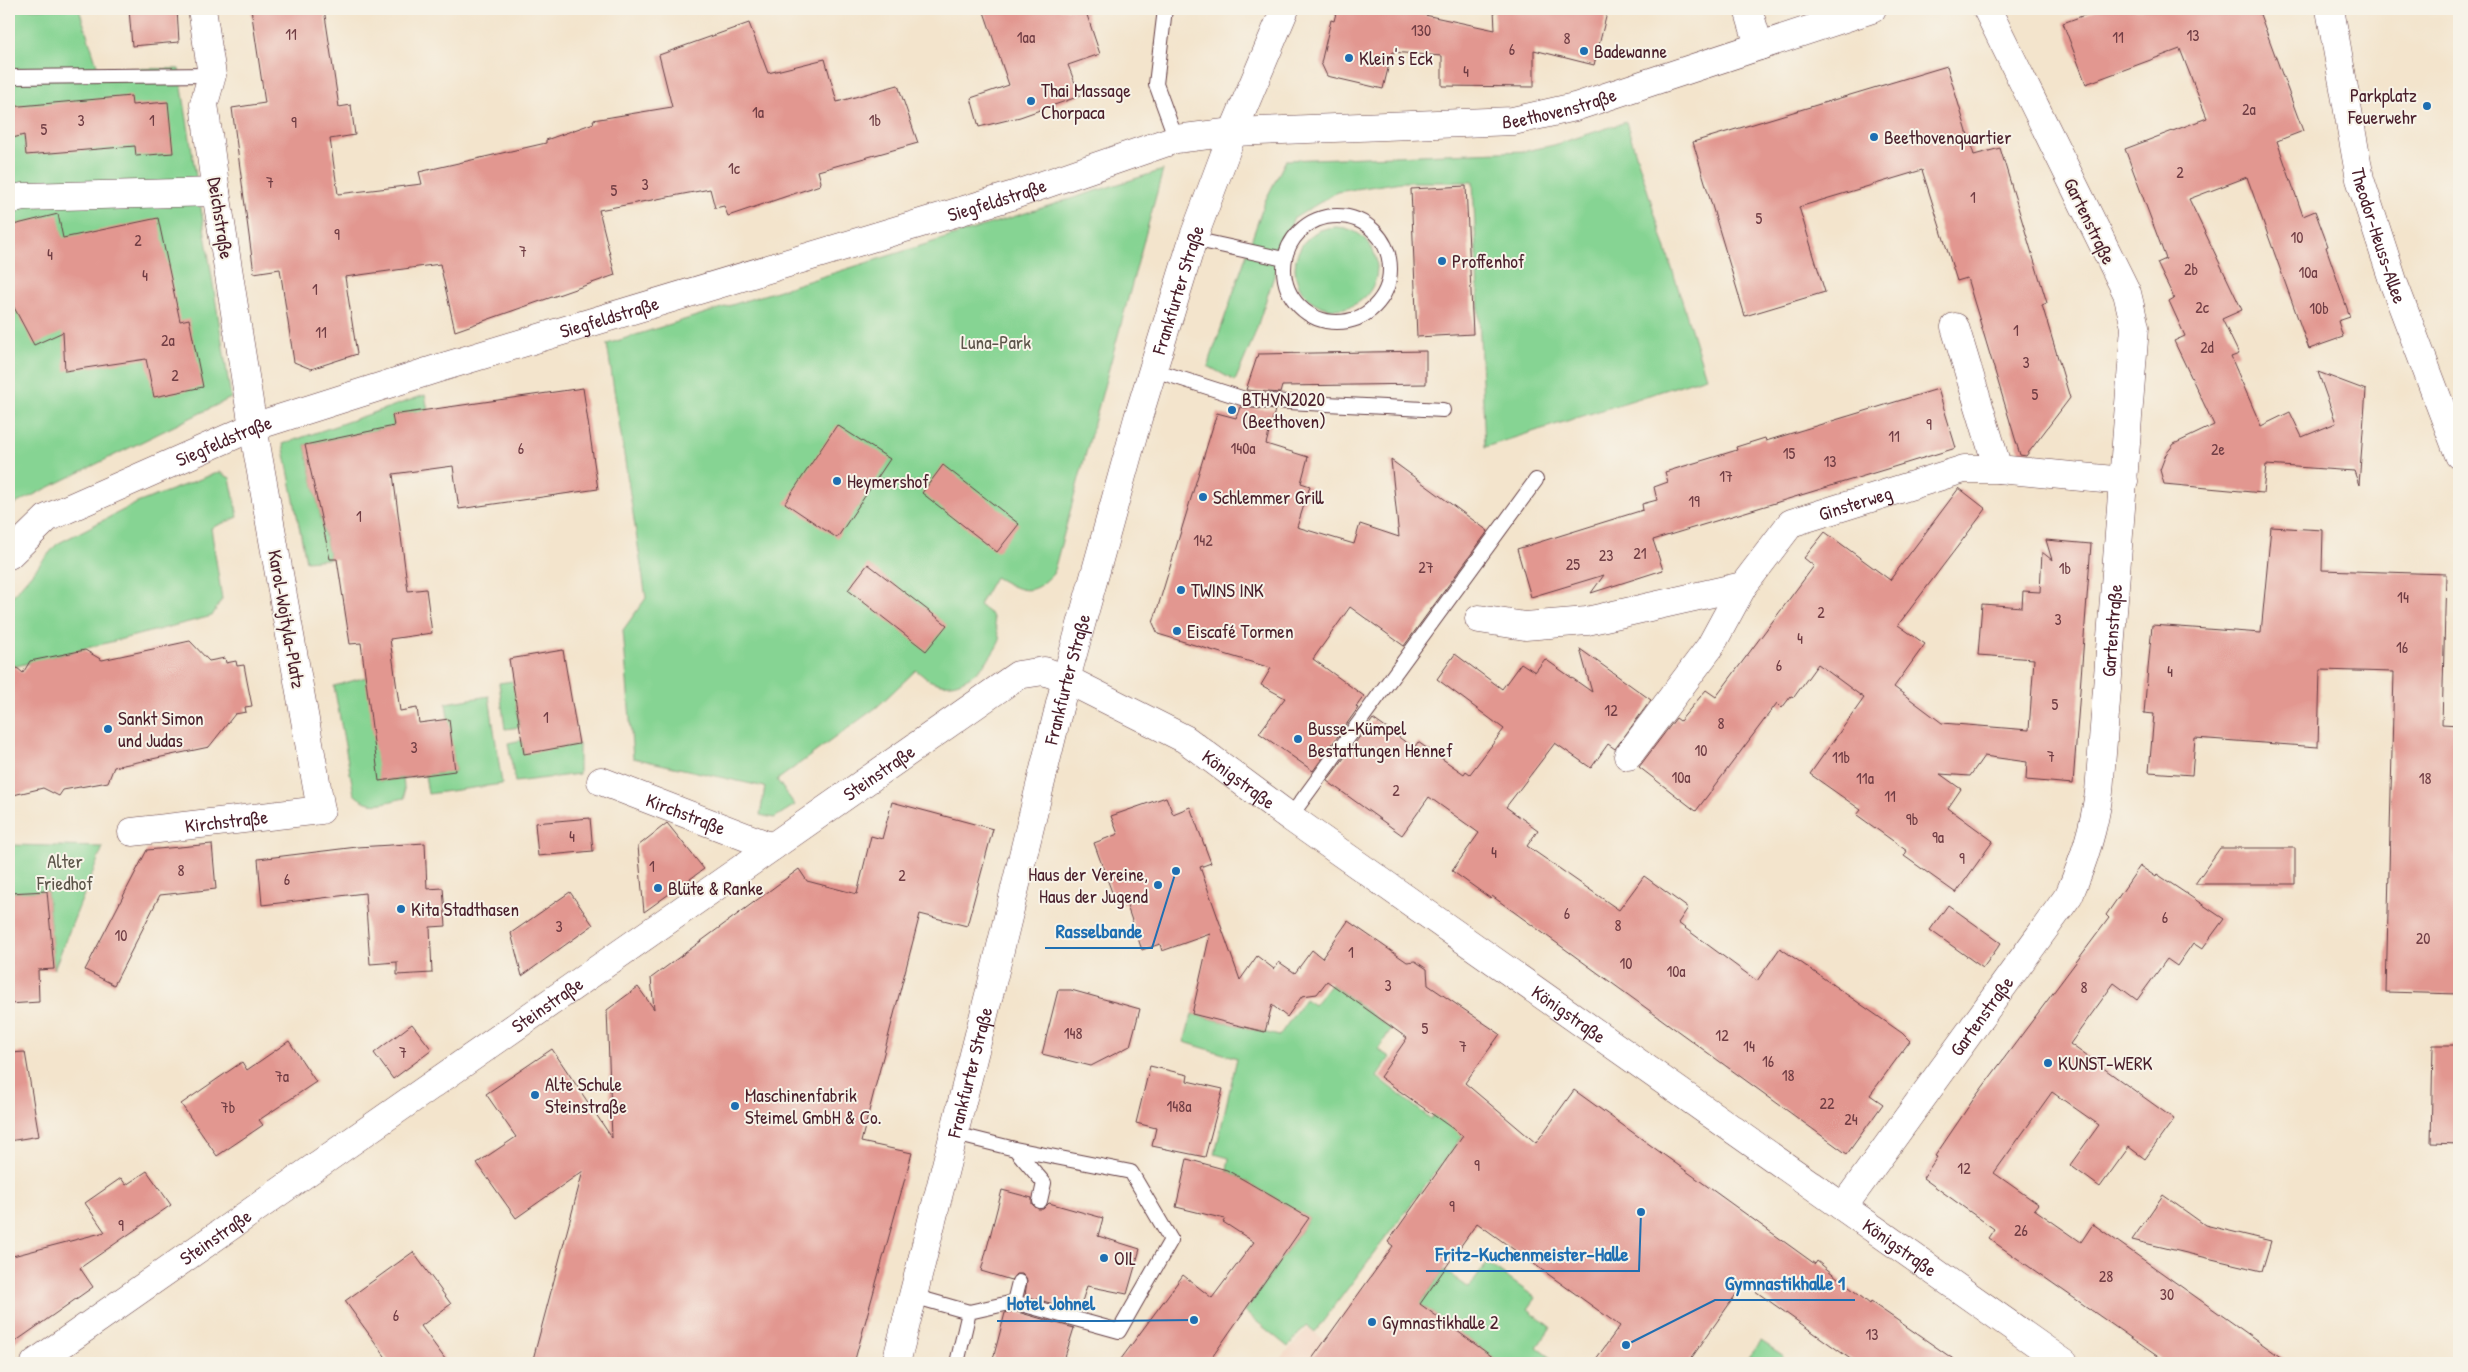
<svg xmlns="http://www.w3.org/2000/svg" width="2468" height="1372" viewBox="0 0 2468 1372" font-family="'Patrick Hand',sans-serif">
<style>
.built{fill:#f4d3c0}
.green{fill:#86d493;stroke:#687a5f}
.building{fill:#e29790}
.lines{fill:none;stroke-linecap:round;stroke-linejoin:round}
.service-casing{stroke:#633d43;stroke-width:16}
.minor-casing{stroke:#633d43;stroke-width:29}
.tertiary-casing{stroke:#633d43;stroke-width:29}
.secondary-casing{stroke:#633d43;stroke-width:29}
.service{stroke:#fff;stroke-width:14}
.minor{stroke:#fff;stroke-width:28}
.tertiary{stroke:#fff;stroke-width:28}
.secondary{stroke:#fff;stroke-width:28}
.poi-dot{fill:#1f6fb2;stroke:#f7f3e8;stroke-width:2}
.labels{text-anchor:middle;stroke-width:4;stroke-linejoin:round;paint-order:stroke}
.number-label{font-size:16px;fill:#703d44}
.poi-label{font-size:19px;fill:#4a1f2b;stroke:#f7f3e8;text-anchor:start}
.street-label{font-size:19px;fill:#4a1f2b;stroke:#f7f3e8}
.park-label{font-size:19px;fill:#5c554a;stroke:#f7f3e8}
.leader{fill:none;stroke:#1f6fb2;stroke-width:2}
.callout-dot{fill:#1f6fb2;stroke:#f7f3e8;stroke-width:2}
.callout-label{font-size:20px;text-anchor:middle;font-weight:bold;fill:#1f6fb2;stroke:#f7f3e8;stroke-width:4;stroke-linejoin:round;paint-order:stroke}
</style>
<rect width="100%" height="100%" fill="#f7f3e8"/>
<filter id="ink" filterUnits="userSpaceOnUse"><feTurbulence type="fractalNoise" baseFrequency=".02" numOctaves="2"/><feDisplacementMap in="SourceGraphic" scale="10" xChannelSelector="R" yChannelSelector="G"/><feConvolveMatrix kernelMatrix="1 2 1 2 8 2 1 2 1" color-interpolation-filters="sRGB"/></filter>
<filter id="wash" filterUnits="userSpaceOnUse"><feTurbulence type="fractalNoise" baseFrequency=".0096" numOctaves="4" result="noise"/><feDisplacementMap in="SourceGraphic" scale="20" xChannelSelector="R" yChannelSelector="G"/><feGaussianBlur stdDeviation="1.12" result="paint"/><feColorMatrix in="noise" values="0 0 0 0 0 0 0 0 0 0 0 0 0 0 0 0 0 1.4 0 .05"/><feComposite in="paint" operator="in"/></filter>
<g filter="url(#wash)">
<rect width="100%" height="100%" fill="#f3e4cc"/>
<path class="built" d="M1308 1328 1356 1363H1277Z"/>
<path class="green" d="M9 9H79L98 68 179 69 231 398 15 504H9Z
M1626 122 1706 377 1485 447 1473 182H1401L1337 192 1293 219 1253 339 1235 381 1208 366 1265 201 1286 160 1526 151 1554 145Z
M1163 170 1053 574C1030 598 1021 591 995 577L979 605 992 615 1000 640C989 665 959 696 929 680 925 678 920 673 916 670L877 707 777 780 795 805 774 818 760 815 765 787 633 758 623 630 646 598 607 344Z
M1295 268a41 41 0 1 1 82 0a41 41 0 1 1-82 0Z
M425 395 428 410 393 415 394 426 305 445 330 559 306 561 283 444Z
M219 472 230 478 238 517 211 528 222 599 212 616 9 668V600L57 544 137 503Z
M366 677 380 781 455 771 446 703 489 696 502 784 428 794 425 775 403 778 405 798C384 802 371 810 354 794L334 686Z
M534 678 538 703 516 706 520 727 505 729 499 683Z
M522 740 524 753 579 744V774L515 782 508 743Z
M9 845 103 847 54 969 47 891 9 893Z
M1331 984 1391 1029 1378 1050 1390 1057 1377 1077 1431 1119 1440 1104 1469 1127 1315 1332 1306 1325 1288 1347 1245 1312 1309 1218 1227 1170 1229 1158 1215 1154 1237 1058 1184 1042 1192 1014 1279 1036 1305 999 1314 1005Z
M1487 1263 1536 1298 1528 1309 1551 1327 1537 1347 1559 1363H1501L1420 1304 1444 1270 1469 1288Z
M1761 1341 1784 1356 1780 1363H1745Z"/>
<g id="blocks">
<path class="building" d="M129 9H177L179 42 132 46Z
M251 9H324L339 107 351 105 355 135 330 139 338 194 422 184 419 172 546 143V140L594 123 593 120 672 107 659 55 749 23 768 73 825 59 837 102 898 85 918 143 818 171 821 182 820 185 728 216 724 206 715 208 710 189 599 210 615 275 455 331 440 264 345 277 357 354 311 369 294 362 280 269 254 273 232 108 265 103Z
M983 9H1085L1100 54 1068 65 1080 96 1020 117 979 127 971 98 1009 85Z
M1337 9H1397L1495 30 1494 9H1608L1594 65 1534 50V87L1442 86V56L1392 52 1383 89 1327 76 1321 63 1331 20 1334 21Z
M2101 9H2258L2303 131 2277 141 2303 216 2315 211 2328 246 2326 247 2350 317 2338 321 2343 337 2309 349 2247 177 2189 199 2242 310 2222 319 2239 354 2231 357 2261 426 2290 412 2302 437 2336 423 2318 372 2366 390 2359 485 2354 471 2266 465 2263 493 2164 484 2160 470 2166 454 2174 444 2214 425 2174 341 2185 336 2169 301 2174 298 2157 263 2166 259 2125 149 2207 118 2180 49 2086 84 2063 23Z
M1947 66 1974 155 2000 148 2047 303 2042 305 2070 398 2026 456 2020 455 1967 278 1957 281 1922 170 1799 207 1825 292 1745 316 1693 142Z
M131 96 132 105 168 102 173 153 136 156 135 146 26 155 24 135 9 139V107Z
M1466 186 1473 334 1417 337 1411 189Z
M58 214 63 238 158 218 180 321 189 319 203 387 154 397 146 359 65 371 63 332 34 345 9 298V226Z
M1426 351V384L1282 386 1280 393 1246 390 1258 354Z
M583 388 598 489 459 509 453 466 393 474 408 591 426 589 432 633 390 639 400 711 417 708 419 723 449 719 455 771 379 781 361 643 350 644 337 559H330L305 445 394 426 392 415Z
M1938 389 1956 448 1653 540 1663 570 1591 593 1604 575 1531 597 1517 549 1643 510 1642 504 1657 500 1654 487 1668 482 1665 472 1737 450 1736 447 1765 438 1766 441Z
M1240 407 1275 410 1266 444 1308 457 1301 483 1310 486 1297 527 1354 544 1360 524 1399 537 1391 460 1488 531 1404 646 1350 607 1313 659 1364 696 1356 707 1358 708 1313 771 1259 733 1285 698 1261 685 1271 668 1158 634 1153 623 1217 413 1236 418Z
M837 425 890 459 837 538 785 503Z
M943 465 1019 524 997 552 922 493Z
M1959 488 1986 509 1898 625 1925 644 1894 687 1942 723 2029 730 2034 659 1978 655 1982 604 2022 607 2023 591 2040 592 2042 552 2052 560 2046 540 2091 544 2073 784 2026 780 2027 762 1984 756 1970 776 1940 774 1961 789 1948 808 1993 841 1956 893 1904 856 1907 851 1857 815 1861 810 1810 774 1864 698 1818 664 1794 697 1791 696 1782 708 1777 703 1696 811 1639 767 1676 718 1680 721 1706 690 1716 697 1814 566 1804 558 1825 532 1890 580Z
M2271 527 2323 530 2322 570 2446 574 2442 724 2459 725V994L2386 992 2394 672 2320 670 2318 747 2195 738 2192 775 2149 772 2154 714 2144 713 2152 625 2261 633Z
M868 564 947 625 926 651 848 590Z
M190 641 209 661 225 658 226 663 236 661 237 666 244 665 247 681 252 706 245 707 246 712 235 714 209 747 114 767 108 782 63 790 59 796 43 788 9 796V661L23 673 30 661 85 650 102 660Z
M1580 649 1651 700 1615 749 1608 744 1591 768 1555 743 1506 807 1538 830 1527 846 1619 910 1644 876 1688 908 1678 923 1757 981 1780 948 1902 1033 1910 1041 1870 1095 1883 1104 1847 1154 1492 896 1490 898 1452 871 1479 833 1429 797 1402 835 1327 781 1373 719 1414 748 1418 742 1464 774 1466 771 1470 774 1504 729 1437 679 1455 654 1502 689 1521 663 1535 672 1545 659 1592 692Z
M563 650 579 744 524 754 509 659Z
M1166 797 1173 814 1190 807 1211 863 1200 867 1240 980 1257 956 1274 969 1279 962 1295 973 1312 950 1322 958 1348 921 1407 962 1415 961 1427 969 1428 985 1500 1034 1465 1083 1536 1143 1574 1090 1815 1264 1817 1261 1870 1304 1871 1302 1959 1363H1856L1744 1283 1688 1363H1593L1620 1326 1477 1223 1420 1304 1501 1363H1309L1393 1246 1388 1242 1463 1136 1380 1077 1407 1038 1327 981 1317 994 1302 996 1287 1017 1272 1005 1265 1032 1192 1014 1210 934 1162 951 1160 944 1142 950 1126 903 1117 906 1094 843 1118 834 1111 816Z
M892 802 993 829 967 926 920 914 861 1142 912 1153 854 1363H532L583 1171 516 1218 477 1163 516 1137 486 1094 552 1049 612 1138 607 1010 638 987 654 1009 651 978 799 869 807 881 857 894 871 836 882 839Z
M590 818 593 851 538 856 535 823Z
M667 823 704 869 644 912 638 846Z
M425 843 427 889 443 888 446 926 430 927 432 973 397 975V962L370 964 365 893 262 905 258 859 357 847Z
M212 844 216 889 160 895 114 985 85 970 147 850Z
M2220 848H2295V884H2195Z
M2140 866 2156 877 2157 874 2224 919 2202 949 2193 943 2177 966 2167 959 2137 1000 2114 983 2070 1044 2174 1119 2145 1159 2129 1147 2100 1187 2070 1165 2099 1125 2052 1092 1994 1173 2038 1204 2034 1209 2081 1242 2093 1224 2289 1363H2167L1988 1238 1994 1229 1923 1178 1937 1157 1935 1156 1973 1100 2109 918 2106 915Z
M47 891 54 969 38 970 39 1002 9 1004V893Z
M570 892 593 925 522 976 511 933Z
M1948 905 2001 943 1983 968 1930 930Z
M1058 990H1071L1140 1009 1130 1046 1091 1066 1042 1054Z
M412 1024 432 1050 393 1079 374 1053Z
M289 1041 316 1082 259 1120 263 1125 217 1156 181 1104 242 1062 247 1070Z
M2433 1045H2459V1144L2431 1143Z
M25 1052 39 1136 9 1141V1053Z
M1150 1066 1188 1075 1187 1081 1223 1089 1205 1157 1152 1146 1156 1128 1136 1123Z
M1187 1159 1227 1170 1309 1218 1208 1363H1118L1183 1275 1212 1298 1254 1242 1223 1222 1225 1219 1176 1207Z
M147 1171 171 1205 80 1268 93 1287 9 1346V1257L105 1232 85 1203 121 1178 126 1185Z
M1002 1190 1032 1198V1204L1038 1209H1043L1049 1203 1103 1218 1098 1236 1140 1249 1127 1294 1087 1286 1079 1311 1025 1296 1027 1280 1022 1274H1016L1011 1280 981 1271Z
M2163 1195 2205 1225 2271 1241 2262 1271 2132 1240Z
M413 1252 451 1304 421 1326 448 1363H390L345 1301Z
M1014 1311 1074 1328 1063 1363H992L1005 1313Z"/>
</g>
</g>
<g filter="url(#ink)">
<use href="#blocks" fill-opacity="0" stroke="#633d43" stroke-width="1"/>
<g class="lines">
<g class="service-casing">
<path id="service" d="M1165 9 1156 84 1176 139
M9 77 212 75
M1284 269a53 53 0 1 1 106 0a53 53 0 1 1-106 0Z
M1193 239 1284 259
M1154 370 1248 400 1443 410
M1290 817 1536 480
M955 1134 1015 1149 1044 1183 1040 1201
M913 1296 969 1312 1014 1302 1119 1331 1171 1240 1131 1172 1015 1149
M1014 1302 1019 1282
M957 1363 969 1312"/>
</g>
<g class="minor-casing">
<g id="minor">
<path d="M1748 9 1759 46"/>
<path d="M9 200 23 197 216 192"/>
<path d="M1955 327 1998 469"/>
<path id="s1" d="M9 555 47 518 253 427 436 369 1011 196 1176 139 1233 132"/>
<path id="s2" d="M1479 619 1525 626 1587 621 1743 586 1791 523 1964 469H1998L2124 481"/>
<path d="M1628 756 1710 647 1743 586"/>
<path id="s3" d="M601 781 772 847"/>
<path id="s4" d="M132 832 321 810 253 427 216 192 204 104 212 75 202 9"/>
<path id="s5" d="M1843 1207 2069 895C2084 861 2094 829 2099 792L2135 327 2127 293 1987 9"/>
<path id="s6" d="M35 1363 1018 675 1044 671 1066 679 1185 739 1290 817 2064 1363"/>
</g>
</g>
<g class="tertiary-casing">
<g id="tertiary">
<path id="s7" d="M2330 9 2360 179 2394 284 2459 455"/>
<path id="s8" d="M1233 132 1513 121 1575 107 1872 9"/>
</g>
</g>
<g class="secondary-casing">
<g id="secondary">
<path id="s9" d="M896 1363 992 983 1066 679 1138 418 1193 239 1233 132 1285 9"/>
</g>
</g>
<use href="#service" class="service"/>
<use href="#minor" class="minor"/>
<use href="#tertiary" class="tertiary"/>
<use href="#secondary" class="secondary"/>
</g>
</g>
<g class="poi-dot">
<circle cx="1584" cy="51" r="5"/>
<circle cx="1349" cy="58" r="5"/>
<circle cx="1031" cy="101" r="5"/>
<circle cx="2427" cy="106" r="5"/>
<circle cx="1874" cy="137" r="5"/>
<circle cx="1442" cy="261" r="5"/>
<circle cx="1232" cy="410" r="5"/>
<circle cx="837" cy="481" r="5"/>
<circle cx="1203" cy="497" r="5"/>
<circle cx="1181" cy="590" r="5"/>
<circle cx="1177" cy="631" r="5"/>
<circle cx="108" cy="729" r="5"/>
<circle cx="1298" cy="739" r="5"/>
<circle cx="1158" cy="885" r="5"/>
<circle cx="658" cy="888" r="5"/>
<circle cx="401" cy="909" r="5"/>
<circle cx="2048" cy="1063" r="5"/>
<circle cx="535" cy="1095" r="5"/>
<circle cx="735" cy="1106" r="5"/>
<circle cx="1104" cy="1258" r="5"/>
<circle cx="1372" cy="1322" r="5"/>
</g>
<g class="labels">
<g class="number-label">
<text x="1421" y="36">130</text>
<text x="291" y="40">11</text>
<text x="2193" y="41">13</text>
<text x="1026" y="43">1aa</text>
<text x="2118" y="43">11</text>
<text x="1567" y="44">8</text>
<text x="1512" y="55">6</text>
<text x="1466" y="77">4</text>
<text x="2249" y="115">2a</text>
<text x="758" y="118">1a</text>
<text x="81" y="126">3</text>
<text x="152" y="126">1</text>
<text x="875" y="126">1b</text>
<text x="294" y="128">9</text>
<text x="44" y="135">5</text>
<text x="734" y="174">1c</text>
<text x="2180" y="178">2</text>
<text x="270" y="188">7</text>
<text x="645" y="190">3</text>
<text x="614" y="196">5</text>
<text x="1973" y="203">1</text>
<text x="1759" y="224">5</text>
<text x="337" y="240">9</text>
<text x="2297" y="243">10</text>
<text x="138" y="246">2</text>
<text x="523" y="257">7</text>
<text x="50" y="260">4</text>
<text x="2191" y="275">2b</text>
<text x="2308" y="278">10a</text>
<text x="145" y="281">4</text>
<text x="315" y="295">1</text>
<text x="2202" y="313">2c</text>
<text x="2319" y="314">10b</text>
<text x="2016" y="336">1</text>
<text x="321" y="338">11</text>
<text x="168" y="346">2a</text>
<text x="2207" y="353">2d</text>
<text x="2026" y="368">3</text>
<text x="175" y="381">2</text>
<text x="2035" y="400">5</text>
<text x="1929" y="430">9</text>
<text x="1894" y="442">11</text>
<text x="521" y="454">6</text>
<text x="1243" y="454">140a</text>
<text x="2218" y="455">2e</text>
<text x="1789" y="459">15</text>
<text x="1830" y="467">13</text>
<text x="1726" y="482">17</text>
<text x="1694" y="507">19</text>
<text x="359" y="522">1</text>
<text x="1203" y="546">142</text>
<text x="1640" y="559">21</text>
<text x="1606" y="561">23</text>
<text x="1573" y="570">25</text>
<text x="1426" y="573">27</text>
<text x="2065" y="574">1b</text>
<text x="2403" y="603">14</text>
<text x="1821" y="618">2</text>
<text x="2058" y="625">3</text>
<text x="1800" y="644">4</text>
<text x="2402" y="653">16</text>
<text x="1779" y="671">6</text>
<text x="2170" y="677">4</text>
<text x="2055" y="710">5</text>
<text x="1611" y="716">12</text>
<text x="546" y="723">1</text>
<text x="1721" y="729">8</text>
<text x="414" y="753">3</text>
<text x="1701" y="756">10</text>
<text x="2051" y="762">7</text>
<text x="1841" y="763">11b</text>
<text x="1681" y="783">10a</text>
<text x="1865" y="784">11a</text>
<text x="2425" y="784">18</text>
<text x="1396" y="796">2</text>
<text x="1890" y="802">11</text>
<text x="1912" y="825">9b</text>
<text x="572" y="842">4</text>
<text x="1938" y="843">9a</text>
<text x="1494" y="858">4</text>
<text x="1962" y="864">9</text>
<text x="652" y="872">1</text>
<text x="181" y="876">8</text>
<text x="902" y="881">2</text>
<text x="287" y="885">6</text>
<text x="1567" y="919">6</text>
<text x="2165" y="923">6</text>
<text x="1618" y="931">8</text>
<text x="559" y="932">3</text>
<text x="121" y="941">10</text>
<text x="2423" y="944">20</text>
<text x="1351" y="958">1</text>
<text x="1626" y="969">10</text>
<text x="1676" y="977">10a</text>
<text x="1388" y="991">3</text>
<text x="2084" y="993">8</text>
<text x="1425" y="1034">5</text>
<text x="1073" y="1039">148</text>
<text x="1722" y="1041">12</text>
<text x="1463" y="1052">7</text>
<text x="1749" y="1052">14</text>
<text x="403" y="1058">7</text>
<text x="1768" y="1067">16</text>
<text x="1788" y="1081">18</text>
<text x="282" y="1082">7a</text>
<text x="1827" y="1109">22</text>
<text x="1179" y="1112">148a</text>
<text x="228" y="1113">7b</text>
<text x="1851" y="1125">24</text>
<text x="1477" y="1171">9</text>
<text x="1964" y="1174">12</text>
<text x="1452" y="1212">9</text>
<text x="121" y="1231">9</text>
<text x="2021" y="1236">26</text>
<text x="2106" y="1282">28</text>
<text x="2167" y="1300">30</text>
<text x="396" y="1321">6</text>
<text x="1872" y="1340">13</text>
</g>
<g class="poi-label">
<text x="1594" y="58">Badewanne</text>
<text x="1359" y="65">Klein's Eck</text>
<text x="1041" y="97">Thai Massage<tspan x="1041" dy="22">Chorpaca</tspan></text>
<text x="2417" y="102" text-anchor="end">Parkplatz<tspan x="2417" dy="22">Feuerwehr</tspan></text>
<text x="1884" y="144">Beethovenquartier</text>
<text x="1452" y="268">Proffenhof</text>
<text x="1242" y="406">BTHVN2020<tspan x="1242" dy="22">(Beethoven)</tspan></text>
<text x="847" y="488">Heymershof</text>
<text x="1213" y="504">Schlemmer Grill</text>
<text x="1191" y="597">TWINS INK</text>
<text x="1187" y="638">Eiscafé Tormen</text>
<text x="118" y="725">Sankt Simon<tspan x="118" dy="22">und Judas</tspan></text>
<text x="1308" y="735">Busse-Kümpel<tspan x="1308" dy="22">Bestattungen Hennef</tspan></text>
<text x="1148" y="881" text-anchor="end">Haus der Vereine,<tspan x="1148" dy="22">Haus der Jugend</tspan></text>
<text x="668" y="895">Blüte &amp; Ranke</text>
<text x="411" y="916">Kita Stadthasen</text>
<text x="2058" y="1070">KUNST-WERK</text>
<text x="545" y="1091">Alte Schule<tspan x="545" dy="22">Steinstraße</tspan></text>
<text x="745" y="1102">Maschinenfabrik<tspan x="745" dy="22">Steimel GmbH &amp; Co.</tspan></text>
<text x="1114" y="1265">OIL</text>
<text x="1382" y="1329">Gymnastikhalle 2</text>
</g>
<g class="street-label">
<text dy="7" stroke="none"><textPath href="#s8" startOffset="328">Beethovenstraße</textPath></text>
<text dy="7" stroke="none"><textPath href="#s1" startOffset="1056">Siegfeldstraße</textPath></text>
<text transform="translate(221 218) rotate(81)" y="7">Deichstraße</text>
<text transform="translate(2090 221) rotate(64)" y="7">Gartenstraße</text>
<text dy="7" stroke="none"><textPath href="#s7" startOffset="232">Theodor-Heuss-Allee</textPath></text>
<text dy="7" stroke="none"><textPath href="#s9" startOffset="1110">Frankfurter Straße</textPath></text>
<text dy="7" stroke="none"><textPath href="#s1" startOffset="651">Siegfeldstraße</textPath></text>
<text dy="7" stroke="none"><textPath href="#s1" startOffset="246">Siegfeldstraße</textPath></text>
<text dy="7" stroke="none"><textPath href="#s2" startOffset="415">Ginsterweg</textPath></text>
<text transform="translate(287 619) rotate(80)" y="7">Karol-Wojtyla-Platz</text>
<text dy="7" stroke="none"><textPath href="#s5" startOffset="655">Gartenstraße</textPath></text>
<text dy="7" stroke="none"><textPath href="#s9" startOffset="705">Frankfurter Straße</textPath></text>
<text dy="7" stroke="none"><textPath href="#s6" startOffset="1030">Steinstraße</textPath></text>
<text dy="7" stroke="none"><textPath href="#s6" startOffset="1450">Königstraße</textPath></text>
<text dy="7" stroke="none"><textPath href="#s3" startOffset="91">Kirchstraße</textPath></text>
<text dy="7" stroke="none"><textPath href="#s4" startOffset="95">Kirchstraße</textPath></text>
<text dy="7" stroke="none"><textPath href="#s6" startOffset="625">Steinstraße</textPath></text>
<text dy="7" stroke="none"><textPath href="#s6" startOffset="1855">Königstraße</textPath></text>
<text dy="7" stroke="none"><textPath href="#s5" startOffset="236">Gartenstraße</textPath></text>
<text dy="7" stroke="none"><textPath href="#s9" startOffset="300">Frankfurter Straße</textPath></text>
<text dy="7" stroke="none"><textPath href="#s6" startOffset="220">Steinstraße</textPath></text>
<text dy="7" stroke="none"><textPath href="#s6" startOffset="2260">Königstraße</textPath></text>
</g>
<g class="park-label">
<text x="996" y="349">Luna-Park</text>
<text x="65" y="868">Alter<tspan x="65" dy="22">Friedhof</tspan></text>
</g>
</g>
<path class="leader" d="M1176 871L1152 948H1045M1641 1212L1639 1271H1426M1626 1345L1715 1300H1855M1194 1320L1105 1321H997"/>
<g class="callout-dot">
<circle cx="1176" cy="871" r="5"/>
<circle cx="1641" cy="1212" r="5"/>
<circle cx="1626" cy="1345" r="5"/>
<circle cx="1194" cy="1320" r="5"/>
</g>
<g class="callout-label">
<text x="1099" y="938">Rasselbande</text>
<text x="1532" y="1261">Fritz-Kuchenmeister-Halle</text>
<text x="1785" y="1290">Gymnastikhalle 1</text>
<text x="1051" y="1310">Hotel Johnel</text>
</g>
<rect width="2468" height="1372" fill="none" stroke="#f7f3e8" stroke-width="30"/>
</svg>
